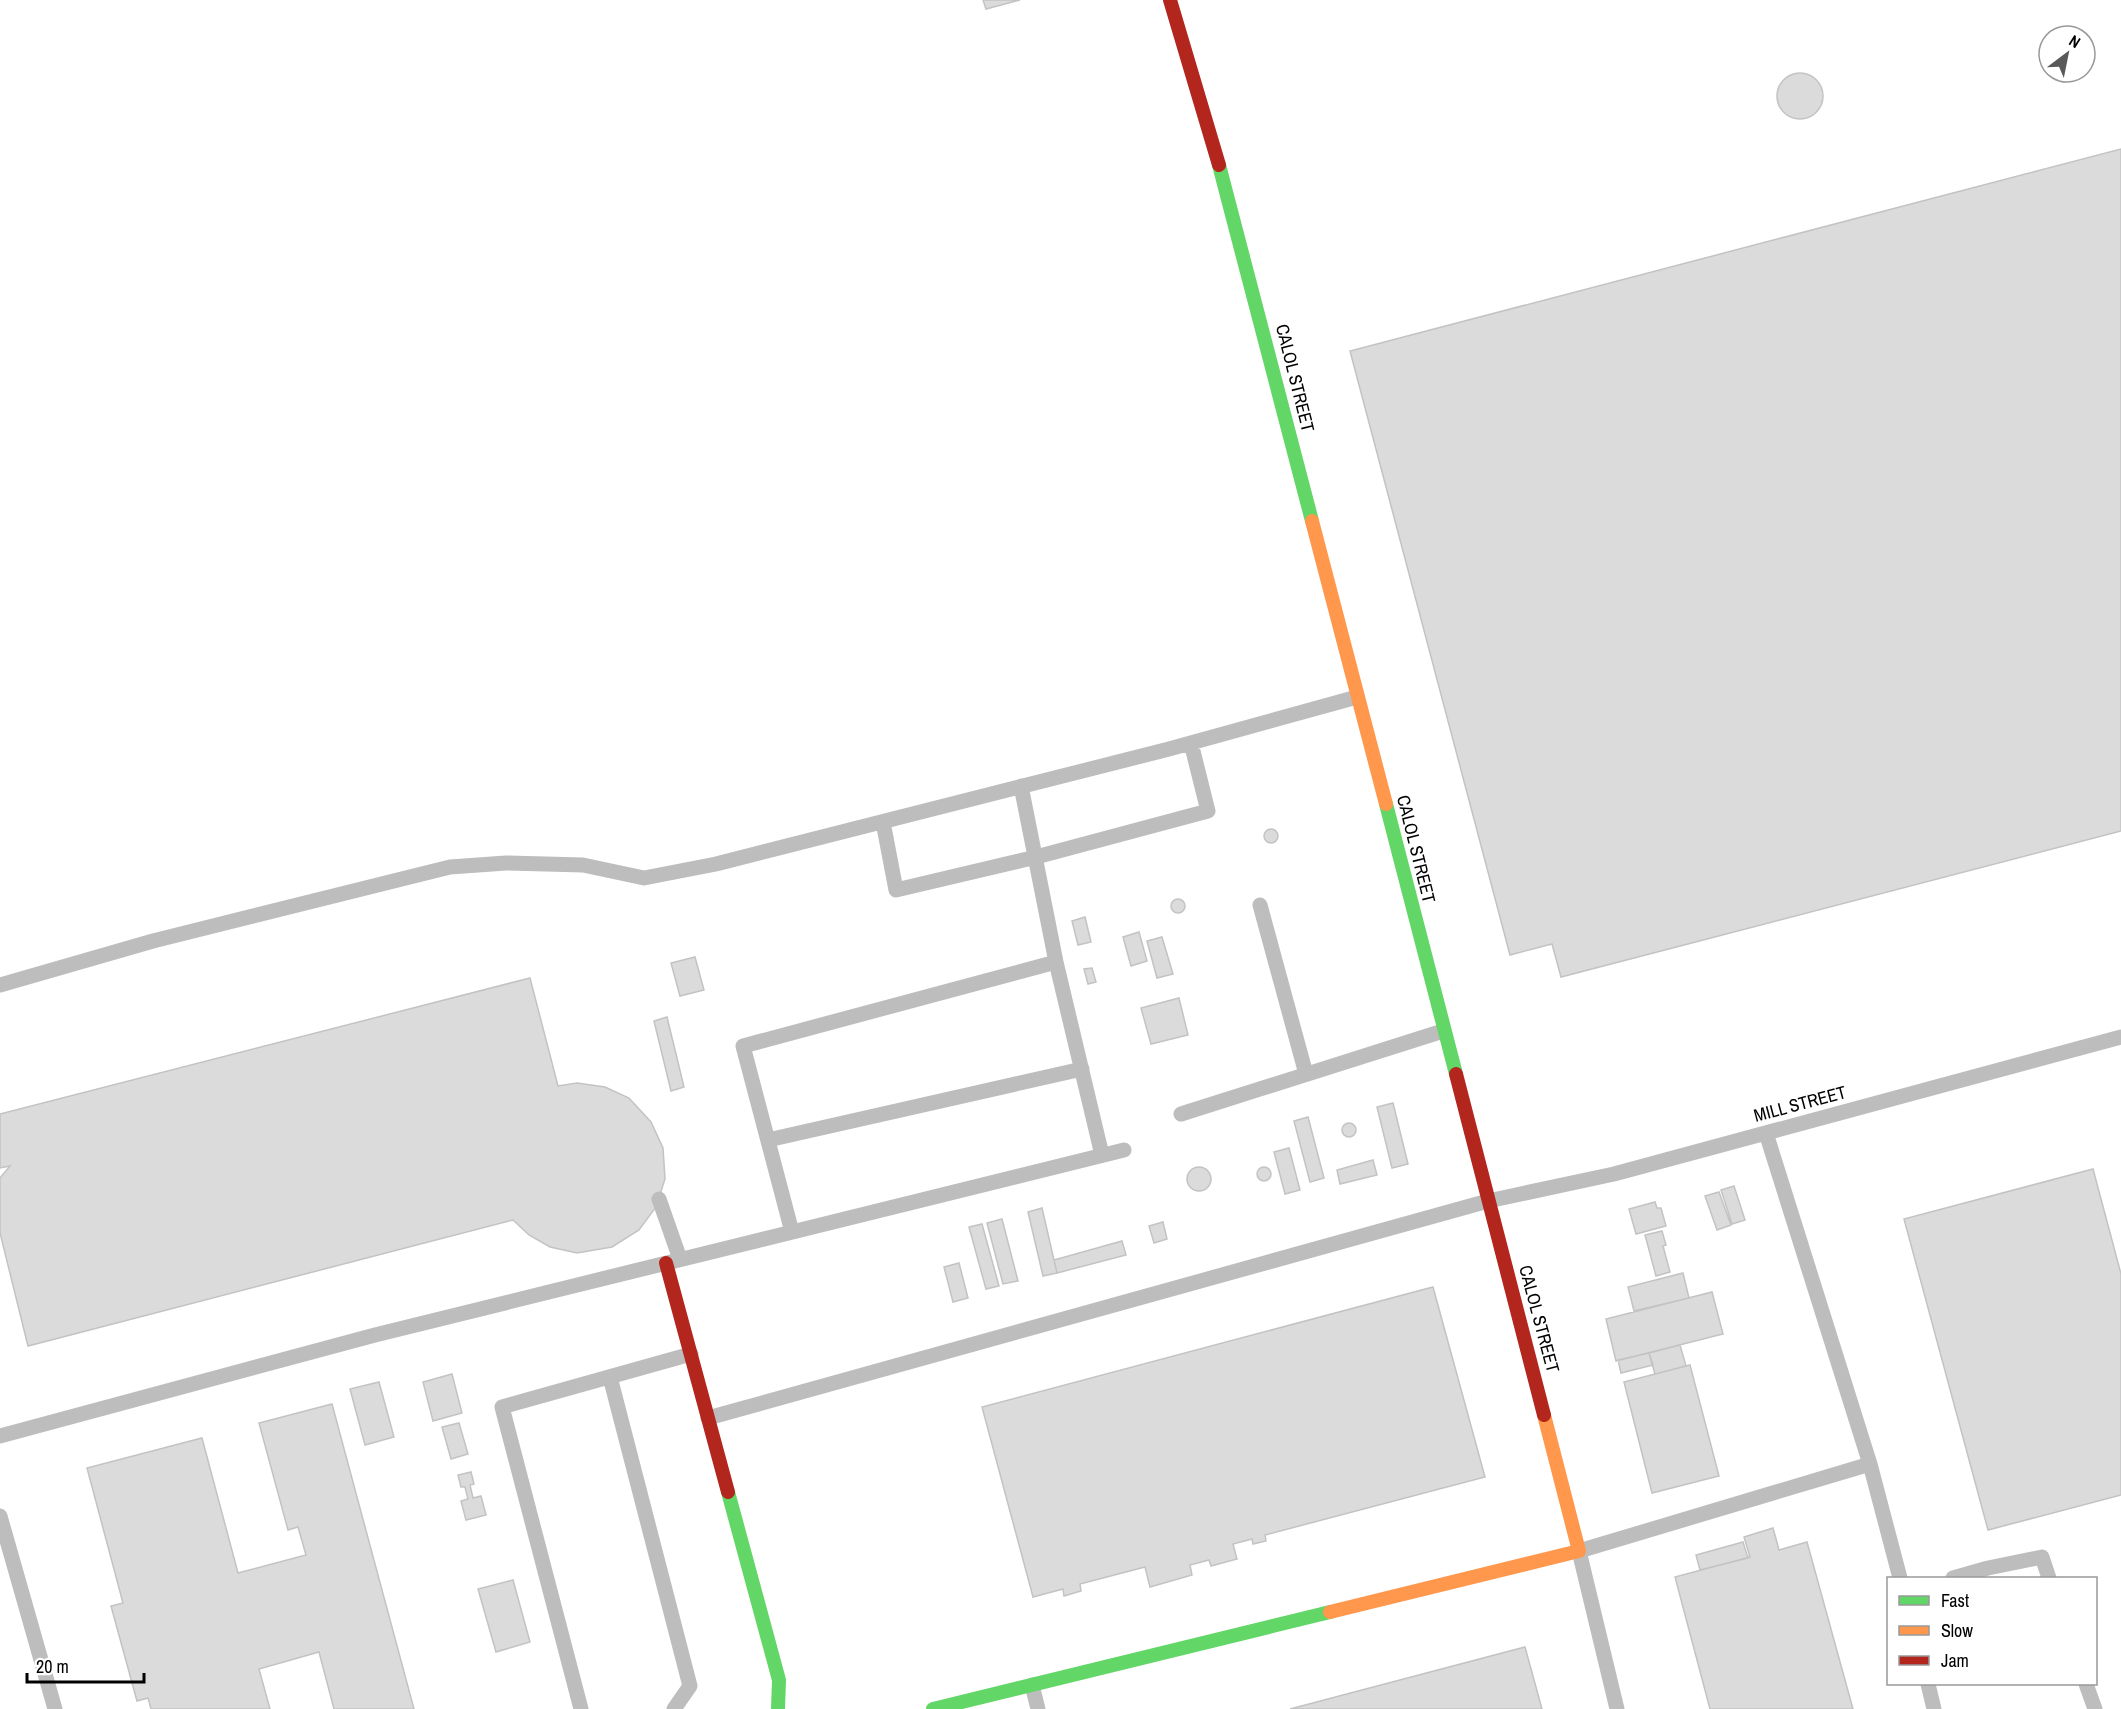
<svg xmlns="http://www.w3.org/2000/svg" width="2121" height="1709" viewBox="0 0 2121 1709" font-family="'Archivo Narrow',sans-serif">
<style>
.building{fill:#dbdbdb;stroke:#c3c3c3;stroke-width:1.5}
.lines{fill:none;stroke-linecap:round;stroke-linejoin:round}
.lane{stroke:#bdbdbd;stroke-width:15}
.fast{stroke:#63d668;stroke-width:14}
.slow{stroke:#ff974d;stroke-width:14}
.jam{stroke:#b3261e;stroke-width:14}
.labels{text-anchor:middle;stroke-width:5;stroke-linejoin:round;paint-order:stroke}
.street-label{font-size:18px;fill:#000;stroke:#fff}
</style>
<rect width="100%" height="100%" fill="#fff"/>
<path class="building" d="M983 0H1020L986 9Z
M1777 96a23 23 0 1 1 46 0a23 23 0 1 1-46 0Z
M2121 149V831L1561 977 1552 944 1510 955 1350 351Z
M1264 836a7 7 0 1 1 14 0a7 7 0 1 1-14 0Z
M1171 906a7 7 0 1 1 14 0a7 7 0 1 1-14 0Z
M1085 917 1091 942 1078 945 1072 921Z
M1139 932 1147 961 1131 966 1123 937Z
M1162 937 1173 974 1157 978 1147 941Z
M695 957 704 990 680 996 671 963Z
M1092 968 1096 982 1088 984 1084 969Z
M530 978 558 1086 577 1083 605 1087 629 1098 651 1122 663 1148 665 1179 656 1207 639 1230 612 1247 577 1253 550 1247 529 1235 513 1220 28 1346 0 1233V1178L10 1166 0 1168V1114Z
M1179 998 1188 1035 1151 1044 1141 1008Z
M667 1017 684 1087 671 1091 654 1021Z
M1393 1103 1408 1164 1392 1168 1377 1107Z
M1308 1117 1324 1178 1310 1182 1294 1121Z
M1342 1130a7 7 0 1 1 14 0a7 7 0 1 1-14 0Z
M1289 1148 1300 1190 1285 1194 1274 1152Z
M1373 1160 1377 1175 1340 1184 1337 1170Z
M1257 1174a7 7 0 1 1 14 0a7 7 0 1 1-14 0Z
M1187 1179a12 12 0 1 1 24 0a12 12 0 1 1-24 0Z
M2093 1169 2121 1274V1495L1988 1530 1904 1219Z
M1734 1186 1745 1220 1732 1224 1721 1190Z
M1719 1192 1731 1225 1717 1230 1705 1196Z
M1655 1202 1657 1208H1661L1666 1226 1636 1234 1629 1209Z
M1042 1208 1057 1273 1043 1276 1028 1212Z
M1002 1219 1018 1281 1003 1284 987 1223Z
M1163 1222 1167 1239 1154 1243 1149 1226Z
M982 1224 999 1286 986 1289 969 1227Z
M1662 1231 1666 1245 1663 1246 1670 1272 1656 1276 1645 1235Z
M1122 1241 1126 1255 1057 1273 1054 1260Z
M959 1263 968 1298 953 1302 944 1267Z
M1683 1273 1689 1298 1634 1311 1628 1287Z
M1433 1287 1485 1477 1265 1535 1266 1541 1253 1544 1252 1539 1233 1544 1237 1559 1211 1566 1209 1560 1190 1565 1192 1575 1150 1587 1145 1567 1080 1584 1081 1591 1064 1596 1063 1589 1033 1597 982 1407Z
M1712 1292 1723 1334 1616 1361 1606 1319Z
M1680 1345 1686 1366 1655 1374 1649 1353Z
M1649 1353 1653 1365 1621 1373 1618 1360Z
M1690 1365 1719 1476 1652 1493 1624 1382Z
M452 1374 462 1413 433 1421 423 1382Z
M379 1382 394 1437 365 1445 350 1389Z
M332 1404 414 1709H334L319 1652 259 1669 270 1709H151L148 1698 137 1701 111 1606 123 1603 87 1468 202 1438 238 1573 306 1555 298 1527 288 1530 259 1423Z
M459 1423 468 1454 451 1459 442 1427Z
M471 1472 474 1484 470 1485 473 1498 481 1496 486 1515 466 1520 461 1501 468 1499 465 1487H461L458 1475Z
M1773 1528 1779 1550 1807 1542 1853 1709H1710L1675 1577 1750 1557 1744 1537Z
M1743 1542 1748 1558 1700 1570 1696 1555Z
M513 1580 530 1642 496 1652 478 1589Z
M1525 1647 1542 1709H1290Z"/>
<g class="lines">
<path class="lane" d="M1021 786 1056 962
M883 822 896 890 1036 857 1208 811 1191 743
M1260 905 1306 1074
M0 985 153 941 450 867 506 863 583 865 644 878 716 864 1169 749 1357 697
M1181 1114 1443 1031
M768 1140 1082 1069
M659 1199 680 1259
M792 1232 743 1046 1056 962 1102 1155
M610 1377 690 1686 674 1709
M708 1418 1488 1201 1614 1174 2121 1037
M0 1436 375 1335 1124 1150
M1870 1464 1900 1578
M0 1516 55 1709
M1953 1578 1988 1568 2042 1557 2049 1578
M1928 1684 1934 1709
M2086 1684 2095 1709
M1032 1685 1038 1709
M581 1709 502 1407 691 1354
M1617 1709 1579 1551 1870 1464 1766 1133"/>
<path class="fast" d="M1219 165 1312 521
M1386 804 1456 1074
M728 1492 779 1680 778 1709
M933 1709 1330 1612"/>
<path class="slow" d="M1312 521 1386 804
M1330 1612 1579 1551 1544 1415"/>
<path class="jam" d="M1170 0 1219 165
M1456 1074 1544 1415
M666 1263 728 1492"/>
</g>
<g class="labels">
<g class="street-label">
<text transform="translate(1295 378) rotate(76)" y="6">CALOL STREET</text>
<text transform="translate(1416 849) rotate(76)" y="6">CALOL STREET</text>
<text transform="translate(1800 1104) rotate(-15)" y="6">MILL STREET</text>
<text transform="translate(1539 1319) rotate(75)" y="6">CALOL STREET</text>
</g>
</g>
<rect x="1887" y="1577" width="210" height="108" fill="#ffffff" stroke="#999999" stroke-width="1.5"/>
<rect x="1899" y="1596" width="30" height="9" fill="#63d668" stroke="#999999" stroke-width="1.5"/>
<text x="1941" y="1607" font-size="18" fill="#000000">Fast</text>
<rect x="1899" y="1626" width="30" height="9" fill="#ff974d" stroke="#999999" stroke-width="1.5"/>
<text x="1941" y="1637" font-size="18" fill="#000000">Slow</text>
<rect x="1899" y="1656" width="30" height="9" fill="#b3261e" stroke="#999999" stroke-width="1.5"/>
<text x="1941" y="1667" font-size="18" fill="#000000">Jam</text>
<g transform="translate(2067 54) rotate(32)"><circle r="28" fill="#ffffff" stroke="#999999" stroke-width="1.5"/>
<path d="M0-4.5L10 22L0 15L-10 22Z" fill="#595959"/>
<text y="-9" font-size="16" font-weight="bold" text-anchor="middle" fill="#000000">N</text>
</g>
<path d="M27 1673v9h117v-9" fill="none" stroke="#000000" stroke-width="3"/>
<text x="36" y="1673" font-size="18" fill="#000000" stroke="#ffffff" stroke-width="4.5" paint-order="stroke">20 m</text>
</svg>
